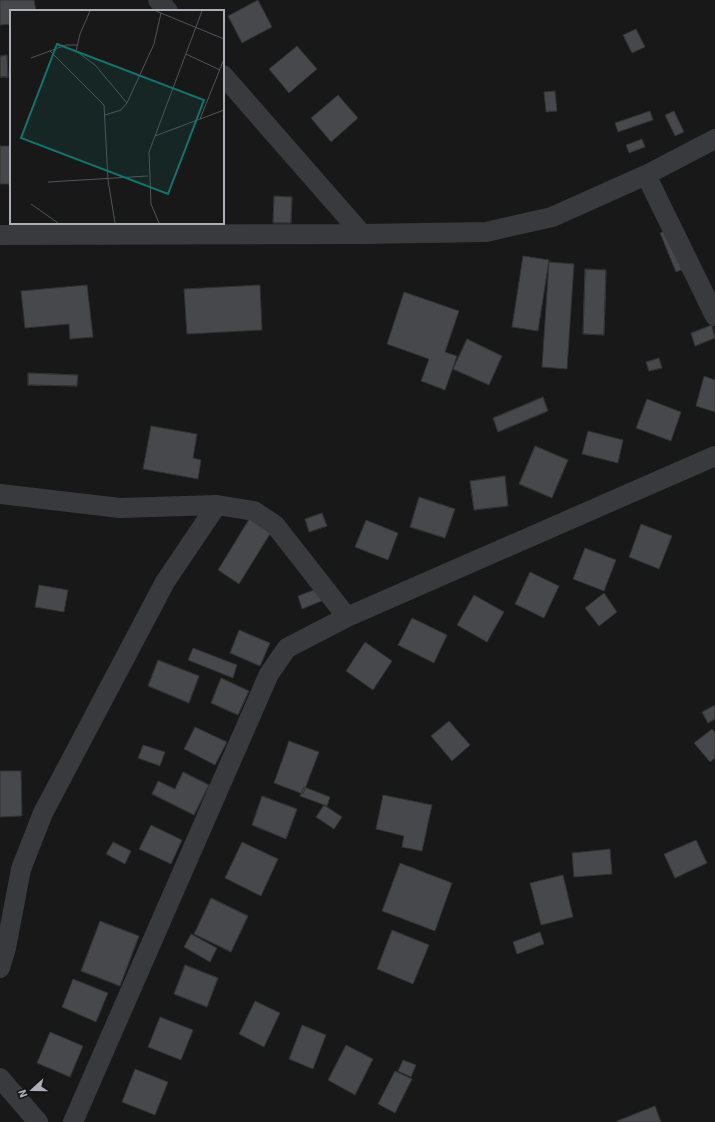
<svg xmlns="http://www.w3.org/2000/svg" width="715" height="1122" viewBox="0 0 715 1122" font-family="Signika,sans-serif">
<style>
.building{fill:#47484b;stroke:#323235}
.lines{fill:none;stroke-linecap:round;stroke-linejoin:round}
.minor{stroke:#393a3e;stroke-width:20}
.inset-road{fill:none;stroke:#535458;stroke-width:1}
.view{fill:#0f766e;fill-opacity:0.15;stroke:#0f766e;stroke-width:2}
.inset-edge{fill:none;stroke:#acafb7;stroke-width:2}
</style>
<rect width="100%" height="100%" fill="#181819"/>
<path class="building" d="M0 0H34L36 11H11V24L0 25Z
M258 0 272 27 242 43 228 16Z
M636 29 645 47 632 53 623 35Z
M297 46 317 69 289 93 269 69Z
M7 55 8 77H0V56Z
M7 55 8 77H0V56Z
M555 91 557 111 546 112 544 92Z
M338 95 358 118 331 142 311 118Z
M650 111 653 120 618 132 615 123Z
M674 111 684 132 675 136 665 115Z
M642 139 645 147 629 153 626 145Z
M0 146H11V184H0Z
M274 196 292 197 291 223H273Z
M274 196 292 197 291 223H273Z
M679 225 695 264 676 272 660 233Z
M523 256 549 260 538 331 512 327Z
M549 262 574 264 567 369 542 367Z
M585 269 606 270 604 335 583 334Z
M585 269 606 270 604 335 583 334Z
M87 285 93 337 70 339 69 324 25 328 21 291Z
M260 285 262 330 187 334 184 289Z
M404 292 459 311 445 352 457 356 445 390 421 381 429 359 387 344Z
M712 325 715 338 695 346 691 333Z
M712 325 715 338 695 346 691 333Z
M467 339 502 356 489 385 453 369Z
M467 339 502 356 489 385 453 369Z
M659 358 662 368 649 371 646 362Z
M659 358 662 368 649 371 646 362Z
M28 373 78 375 77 386 28 385Z
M28 373 78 375 77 386 28 385Z
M704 376 715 380V412L696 406Z
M543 397 548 411 498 432 493 418Z
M543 397 548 411 498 432 493 418Z
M647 399 681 412 671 441 636 428Z
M151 426 197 434 193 458 201 460 198 479 143 469Z
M588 431 623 440 618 463 582 454Z
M535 446 568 460 552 498 519 484Z
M535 446 568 460 552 498 519 484Z
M505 476 508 506 474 510 470 481Z
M505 476 508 506 474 510 470 481Z
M419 497 455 509 445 538 410 527Z
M419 497 455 509 445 538 410 527Z
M322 513 327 526 309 532 305 519Z
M322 513 327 526 309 532 305 519Z
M251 516 273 529 239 584 218 570Z
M366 520 398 533 388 560 355 547Z
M641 524 672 536 659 569 629 557Z
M585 548 616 560 604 591 573 579Z
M530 572 559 586 544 618 515 604Z
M39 585 68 590 64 612 35 607Z
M327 585 331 597 302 609 298 596Z
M604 593 617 612 599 626 585 608Z
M474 595 504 612 487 642 457 625Z
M412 618 447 635 434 663 398 645Z
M239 630 270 643 260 666 230 653Z
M365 642 392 661 373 690 346 671Z
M193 648 237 665 233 678 188 660Z
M158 660 199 676 189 703 148 686Z
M158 660 199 676 189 703 148 686Z
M221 678 249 691 238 715 211 703Z
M221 678 249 691 238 715 211 703Z
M715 705V719L708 723 702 712Z
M715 705V719L708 723 702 712Z
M449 721 470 745 452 761 431 736Z
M195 727 227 742 215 765 184 749Z
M712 729 715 732V758L710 762 694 743Z
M289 741 319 752 303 794 274 783Z
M143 745 165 752 160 766 138 758Z
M0 771H21L22 816 0 817Z
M183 772 209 785 194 815 152 794 158 781 175 789Z
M183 772 209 785 194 815 152 794 158 781 175 789Z
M304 787 330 797 327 806 300 796Z
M383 795 432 805 422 851 402 847 404 836 376 829Z
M262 796 297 809 286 839 252 825Z
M262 796 297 809 286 839 252 825Z
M324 805 342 817 334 829 316 817Z
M324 805 342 817 334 829 316 817Z
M151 825 182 840 171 864 139 849Z
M696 840 707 863 675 878 664 854Z
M113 842 131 851 125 864 106 854Z
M242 842 278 859 261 896 225 878Z
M610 849 612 874 574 877 572 853Z
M400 863 452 883 435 931 382 911Z
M563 875 573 917 541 925 530 883Z
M211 898 248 916 231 952 194 934Z
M211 898 248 916 231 952 194 934Z
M100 921 139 936 120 986 81 971Z
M100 921 139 936 120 986 81 971Z
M392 930 429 945 413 984 377 969Z
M540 932 544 944 517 954 513 942Z
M191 934 217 948 210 962 184 947Z
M185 965 218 978 207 1007 174 994Z
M185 965 218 978 207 1007 174 994Z
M73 979 108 993 96 1022 62 1007Z
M255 1001 280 1013 264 1047 239 1034Z
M160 1017 193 1030 181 1060 148 1047Z
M302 1025 326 1035 313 1069 289 1059Z
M50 1032 83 1046 70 1077 37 1063Z
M346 1045 373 1059 355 1095 328 1080Z
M403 1060 416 1065 411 1077 398 1071Z
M135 1069 168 1082 155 1115 122 1102Z
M395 1071 412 1079 395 1113 378 1104Z
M655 1106 661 1122H617V1121Z"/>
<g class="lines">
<path class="minor" d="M158 0 168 11
M223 75 362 234
M646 175 715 316
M0 235 362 234 486 232 552 217 646 175 715 139
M0 494 120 508 217 505 254 511 275 525 347 617
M0 968 6 948 21 869 43 813 165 582 217 505
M0 1078 38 1122
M73 1122 269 674 287 648 347 617 715 456"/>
</g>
<g transform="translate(10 10)">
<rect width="214" height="214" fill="#181819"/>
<path class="inset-road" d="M80 1 70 24 66 41 85 55 117 93M146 1 214 29M40 41 94 95 98 170 105 213M176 44 210 60M21 48 56 35H67M95 105 111 100 117 93 144 34 151 3M190 109 214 49M145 126 214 100M38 172 138 166M21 194 48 213M149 213 141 194 139 142 192 1"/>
<path class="view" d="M47 34 194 90 158 184 11 128Z"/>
<rect width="214" height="214" class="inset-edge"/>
</g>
<g transform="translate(32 1090) rotate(249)" stroke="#131314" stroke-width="3" paint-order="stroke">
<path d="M0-3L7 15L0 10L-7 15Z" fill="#acafb7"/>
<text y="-6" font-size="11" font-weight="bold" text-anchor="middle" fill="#acafb7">N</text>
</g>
</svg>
